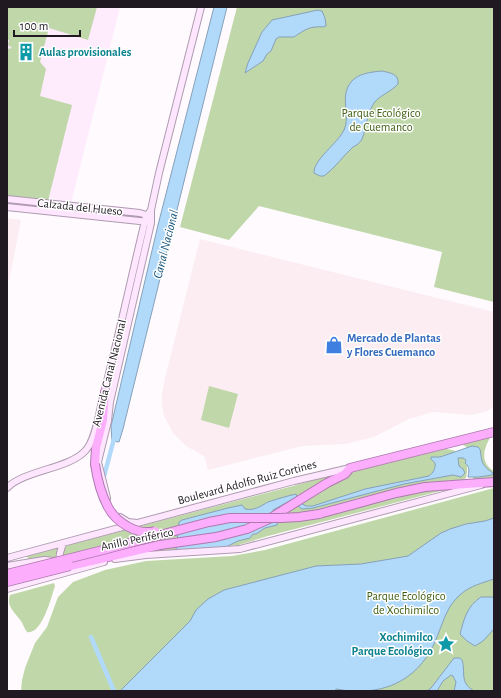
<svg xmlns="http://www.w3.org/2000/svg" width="501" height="698" viewBox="0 0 501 698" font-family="'Alegreya Sans',sans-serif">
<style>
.commercial{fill:#fcedf2}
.education{fill:#feebfb}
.green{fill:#c0d8a9}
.water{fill:#b1dafa;stroke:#86a0b9}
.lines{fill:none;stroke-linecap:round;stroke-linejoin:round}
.canal{stroke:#b1dafa;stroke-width:4.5}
.secondary-casing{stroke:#ae9bb0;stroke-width:8}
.highway-casing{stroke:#af7aaf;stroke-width:10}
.secondary{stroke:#fee7fe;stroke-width:6}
.highway{stroke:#fcaefc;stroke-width:8}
.highway-bridge-casing{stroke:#af7aaf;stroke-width:10;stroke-linecap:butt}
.highway-bridge{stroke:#fcaefc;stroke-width:8}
.labels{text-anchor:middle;stroke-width:3;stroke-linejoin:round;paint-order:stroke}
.culture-label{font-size:12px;font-weight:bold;fill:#0d838f;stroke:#fff;text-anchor:start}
.park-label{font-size:12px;fill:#406014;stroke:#fff}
.street-label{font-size:12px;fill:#201921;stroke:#fff}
.shop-label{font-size:12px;font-weight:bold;fill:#366cbe;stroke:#fff;text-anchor:start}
.water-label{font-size:13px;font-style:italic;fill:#205a80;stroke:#fff}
</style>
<rect width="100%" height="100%" fill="#fefafe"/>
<path class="commercial" d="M7 218 21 220 9 281 7 279Z
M200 239 494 312V407L485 412 470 415 433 412 409 419 374 437 346 444 302 446 208 470 204 456 186 446 173 433 164 416 162 405V393L165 378Z"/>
<path class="education" d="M7 7H120L71 203 7 196Z"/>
<path class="green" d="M7 7H97L88 40 49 28 40 62 46 69 40 96 72 105 48 201 7 196V49L12 48 8 45 9 40 7 39Z
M237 7H494V302L434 287 442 252 259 206 229 240 180 227Z
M209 386 238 394 229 428 201 420Z
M491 436C484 448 479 462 494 471V481L471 483C473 479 475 474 476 470 477 460 471 449 462 444Z
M446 449C464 450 470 462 466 478L448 489 268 536 239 545 132 553 34 575 27 556 293 486 331 475Z
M494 488V691H21L22 680 25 668 35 643 47 627 58 597 73 582 105 570 146 561 232 556 265 550Z
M54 583 55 586C51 598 42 635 27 632 24 628 23 624 21 621 15 612 6 607 10 595Z"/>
<path class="water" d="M214 7H227L123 429 119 442 112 441 111 426 158 225Z
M318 10 322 11 325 18 326 26C322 28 320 26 316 27 308 27 300 33 294 37H279L276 39 271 51 267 54 263 61 245 73 248 63 262 32 272 20Z
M382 71C391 73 399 74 398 84 391 92 380 95 374 103 366 115 367 127 362 139 360 143 357 145 353 147 343 156 335 168 324 176H320L314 173C313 160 338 143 344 130 351 115 339 97 351 82 358 73 372 72 382 71Z
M472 446 478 447 480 449C482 462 481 465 493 473L492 475 479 477H468C469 471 470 467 465 463L466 460 463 458H458L459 466 463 469 465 473 461 477 453 475 404 484 313 508 302 509 298 506 301 503 306 506H313L365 489 429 476C433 473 436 468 435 463L431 459V457H440Z
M296 494 297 497 273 510V512H275L278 522 277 525 265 528 256 534H253L250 538 238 541 226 547 176 550 179 522 182 520 228 508 242 505 245 509C254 511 261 506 268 502 277 499 287 496 296 494Z
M494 518V579C482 583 470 586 461 594 446 606 442 626 435 642 416 684 378 697 336 689L335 691H120L190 621 196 610 208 599 224 590 316 566 361 564 408 556 441 533 450 529 466 524 485 521Z
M481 597H494V629L483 641 475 646 467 641 460 634C464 619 467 606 481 597Z
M454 658H460L462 660C466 673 459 682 474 691H454L456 682 453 676 451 675 443 681 437 691H427L431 688Z"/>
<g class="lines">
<path class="canal" d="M103 480 115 435
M91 637 114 691"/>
<g class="secondary-casing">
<path id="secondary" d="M7 199 140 213 149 216
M7 207 149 222
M7 488C24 470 70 469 86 450 95 440 99 415 102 401 118 340 131 278 146 217L151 210
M107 498 98 462 108 421 110 402 151 223V210L159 173 201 7
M120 517 128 522 137 523
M7 558 294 481 350 468
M115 559 146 555 240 549 481 485
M59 563 60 553 63 543
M7 566 44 560 55 561
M7 589 104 562"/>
</g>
<g class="highway-casing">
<path id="highway" d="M95 464 96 448 103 420 105 392
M319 514 396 493 425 487 494 482
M70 566 160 545 216 537 247 529 269 519 327 483 345 474 350 468 494 432"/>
</g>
<use href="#secondary" class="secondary"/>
<use href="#highway" class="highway"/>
<g class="highway-bridge-casing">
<path id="highway-bridge" d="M95 464C97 478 101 494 108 507 116 522 137 536 155 531
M7 574 103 550 209 522 230 518H281L299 517 319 514
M7 582 70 566"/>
</g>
<use href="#highway-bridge" class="highway-bridge"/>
</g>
<defs>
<g id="building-bare" transform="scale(1.38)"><path d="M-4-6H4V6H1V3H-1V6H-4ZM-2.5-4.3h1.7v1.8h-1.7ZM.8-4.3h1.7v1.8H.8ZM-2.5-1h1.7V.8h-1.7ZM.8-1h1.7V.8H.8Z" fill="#0f9aa8" stroke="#fff" stroke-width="2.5" paint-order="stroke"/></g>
<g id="shop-bare" transform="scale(1.38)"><path d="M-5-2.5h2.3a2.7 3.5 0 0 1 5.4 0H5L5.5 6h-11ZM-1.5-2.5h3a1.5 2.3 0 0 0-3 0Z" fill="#3f7fe0" stroke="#fff" stroke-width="2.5" paint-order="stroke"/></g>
<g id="sight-bare" transform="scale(1.38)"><path d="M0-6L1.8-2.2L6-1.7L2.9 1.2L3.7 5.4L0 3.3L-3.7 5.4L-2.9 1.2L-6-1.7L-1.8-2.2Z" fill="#0f9aa8" stroke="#fff" stroke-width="2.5" paint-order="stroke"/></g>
</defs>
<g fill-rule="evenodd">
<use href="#building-bare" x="26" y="52"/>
<use href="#shop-bare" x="334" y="345"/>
<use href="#sight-bare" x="446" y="644"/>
</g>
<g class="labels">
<g class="culture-label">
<text x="39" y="56">Aulas provisionales</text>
<text x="433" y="641" text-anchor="end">Xochimilco<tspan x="433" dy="14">Parque Ecológico</tspan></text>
</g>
<g class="park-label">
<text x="381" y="117">Parque Ecológico<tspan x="381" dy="14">de Cuemanco</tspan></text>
<text x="406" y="600">Parque Ecológico<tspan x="406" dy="14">de Xochimilco</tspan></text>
</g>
<g class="street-label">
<text transform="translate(80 207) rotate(6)" y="4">Calzada del Hueso</text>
<text transform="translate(109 373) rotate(-76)" y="4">Avenida Canal Nacional</text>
<text transform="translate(247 482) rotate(-15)" y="4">Boulevard Adolfo Ruiz Cortines</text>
<text transform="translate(137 539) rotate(-12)" y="4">Anillo Periférico</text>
</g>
<g class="shop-label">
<text x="347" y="342">Mercado de Plantas<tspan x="347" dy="14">y Flores Cuemanco</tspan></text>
</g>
<g class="water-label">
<text transform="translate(165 244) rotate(-76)" y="5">Canal Nacional</text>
</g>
</g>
<rect width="501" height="698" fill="none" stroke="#201921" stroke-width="16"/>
<path d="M14 30v6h66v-6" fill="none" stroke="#201921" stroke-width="2"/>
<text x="20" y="30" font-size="12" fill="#201921" stroke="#ffffff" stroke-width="3" paint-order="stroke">100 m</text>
</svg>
